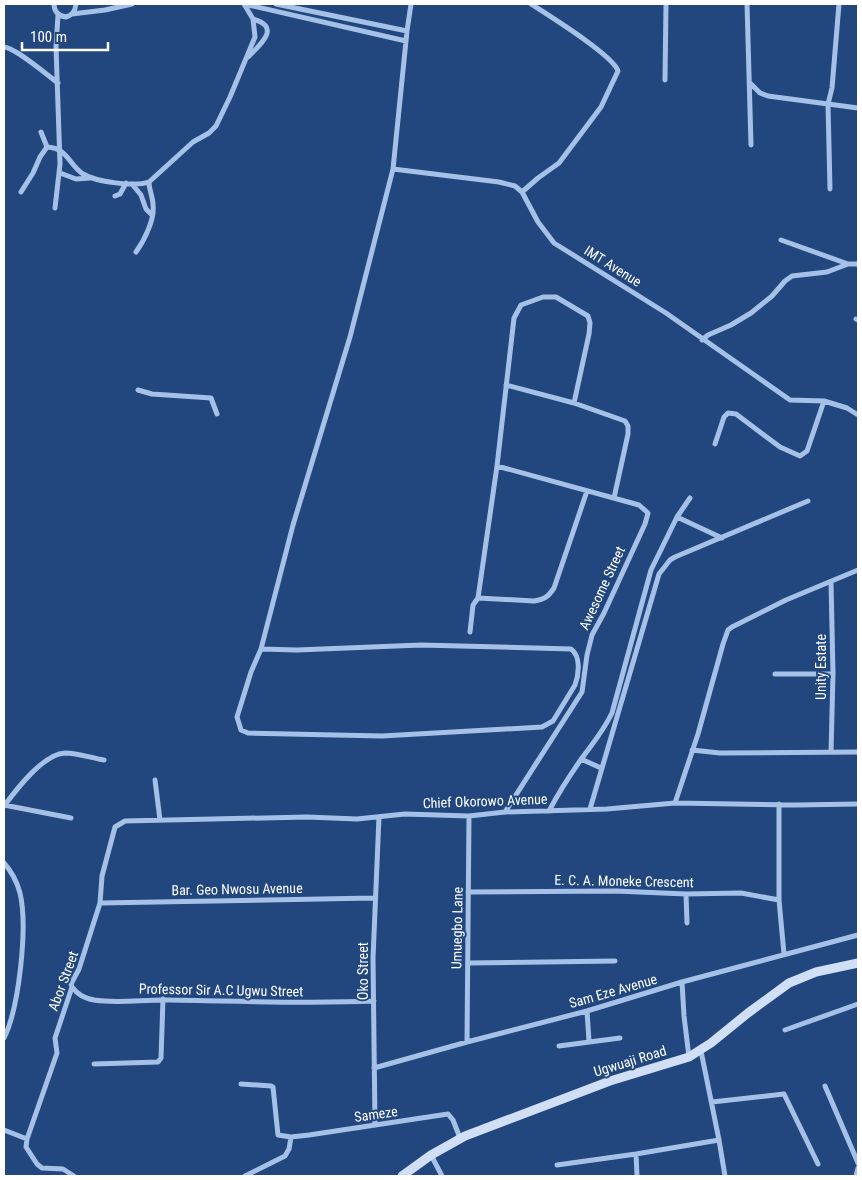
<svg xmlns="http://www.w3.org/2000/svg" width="862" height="1180" viewBox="0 0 862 1180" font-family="'Roboto Condensed',sans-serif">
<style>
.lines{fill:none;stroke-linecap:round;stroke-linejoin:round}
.minor{stroke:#a6c1e7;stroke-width:5}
.secondary{stroke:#d0dff6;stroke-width:9}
.labels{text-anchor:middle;stroke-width:4;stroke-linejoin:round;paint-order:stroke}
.street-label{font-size:14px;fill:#fff;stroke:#21477e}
</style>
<rect width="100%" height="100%" fill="#21477e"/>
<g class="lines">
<path class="minor" d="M54 4C54 11 58 16 66 17 73 15 75 11 76 4
M244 4 406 41
M276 4 407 31
M747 4 751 145
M72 14 105 10 132 4
M4 47C16 48 47 75 58 83
M248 57C260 45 282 27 253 19
M665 80 666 4
M750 83 760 93 768 96 858 108
M41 132 47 147
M393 169 499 182 515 186 522 192 538 222 554 243 666 313 790 400 824 401
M60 173 76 179 90 178
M132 184 141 195 146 209 152 215
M830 189 828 104 832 88 839 4
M21 192 33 173 40 157 47 147C68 148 68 164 83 174 96 182 135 187 149 182L193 142 209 133 216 126 230 97 255 37 253 19 244 4
M522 192 538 178 559 163 601 107 618 71C613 55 548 15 531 4
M115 196 120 194 126 183
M55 208 60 164 56 47 58 15
M781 240 848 264
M136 252C144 241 155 219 153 205 153 197 149 190 149 182
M856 319 858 320
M702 340 708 335 731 325 751 313 772 296 785 281 792 276 827 272 848 264H858
M506 385 574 403 625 421 628 426V434L614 498
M138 390 152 394 211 398 217 414
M715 444 724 417 728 413 736 414 780 447 800 456 807 451 824 401 847 408 858 415
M497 466 639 505 648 513 645 524 604 613 592 635 587 655 582 692 505 812
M677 517 722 538
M831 582 833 674 831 752
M478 598 534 601C545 599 548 597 554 588L587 491
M470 632 473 605 478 598 497 466 514 318 521 305 543 297H556L588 316 590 323 589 334 574 403
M261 649 297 650 421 645 571 649C581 656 579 674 575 685L553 721 542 727 382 736 248 733 241 730 237 717 251 672 261 649 293 525 350 337 393 169 407 31 411 4
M775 674H833
M692 750 720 753 858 752
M581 759 601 768
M155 780 160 820
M675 803 698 734 723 644 728 630 732 627 786 600 858 570
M779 804V900L784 954
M4 805 71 818
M4 806C16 790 43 754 65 753 78 753 91 758 104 760
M590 809 659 574 670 560 675 557 808 501
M549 811C559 792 570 775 582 758 593 743 604 730 612 713L651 570 677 517 690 498
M4 863C12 872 17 882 20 893 28 927 19 1008 4 1038
M468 892 616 891 686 894 741 893 779 900
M686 894 687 923
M100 903 374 898
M468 963 615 961
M682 982 684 1016 689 1057
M72 987C78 995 84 998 94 1000 119 1004 146 999 171 1000 238 1001 306 1004 374 1001
M587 1011 589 1041
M785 1030 858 1004
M467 1042 469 816
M559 1046 620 1038
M701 1051 719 1140 725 1176
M94 1064 158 1062 161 1058 163 999
M374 1068 467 1042 587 1011 682 982 858 935
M241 1084 271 1086 273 1087 278 1135 291 1137 309 1135 448 1114 453 1120 460 1138
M825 1086 858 1163
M712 1102 784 1094 818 1164
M375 1124 373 958 379 817
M4 1130 27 1139
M636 1154 637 1176
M431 1155 442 1176
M557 1165 636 1154 719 1140
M74 1176 63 1169 42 1168 37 1164 26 1147 27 1139 57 1053 55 1038 72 987 71 984 79 969 100 903 102 876 115 827 125 821 307 817 357 819 405 814 469 816 505 812 607 809 675 803 797 805 858 804
M245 1176 285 1156 289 1149 291 1137
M856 1176 858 1168"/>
<path class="secondary" d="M402 1176 431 1155 465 1136 610 1081 689 1057 711 1043 748 1013 789 983 816 972 858 963"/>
</g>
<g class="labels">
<g class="street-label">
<text transform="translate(613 266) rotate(32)" y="5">IMT Avenue</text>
<text transform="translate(602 588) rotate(-65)" y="5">Awesome Street</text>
<text transform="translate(821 667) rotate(-90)" y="5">Unity Estate</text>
<text transform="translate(485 801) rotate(-2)" y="5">Chief Okorowo Avenue</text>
<text transform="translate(624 881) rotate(1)" y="5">E. C. A. Moneke Crescent</text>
<text transform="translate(237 889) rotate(-1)" y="5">Bar. Geo Nwosu Avenue</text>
<text transform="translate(457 928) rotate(-89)" y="5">Umuegbo Lane</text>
<text transform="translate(363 971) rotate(-90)" y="5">Oko Street</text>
<text transform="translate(63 981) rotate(-70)" y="5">Abor Street</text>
<text transform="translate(221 990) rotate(1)" y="5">Professor Sir A.C Ugwu Street</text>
<text transform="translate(613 991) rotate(-16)" y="5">Sam Eze Avenue</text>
<text transform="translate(630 1061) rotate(-17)" y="5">Ugwuaji Road</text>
<text transform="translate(376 1114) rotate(-8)" y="5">Sameze</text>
</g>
</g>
<rect width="862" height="1180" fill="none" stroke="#ffffff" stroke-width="10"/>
<path d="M22 42v8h86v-8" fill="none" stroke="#ffffff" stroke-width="2.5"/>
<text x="30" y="42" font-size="15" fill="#ffffff" stroke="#21477e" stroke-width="4" paint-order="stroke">100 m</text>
</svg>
